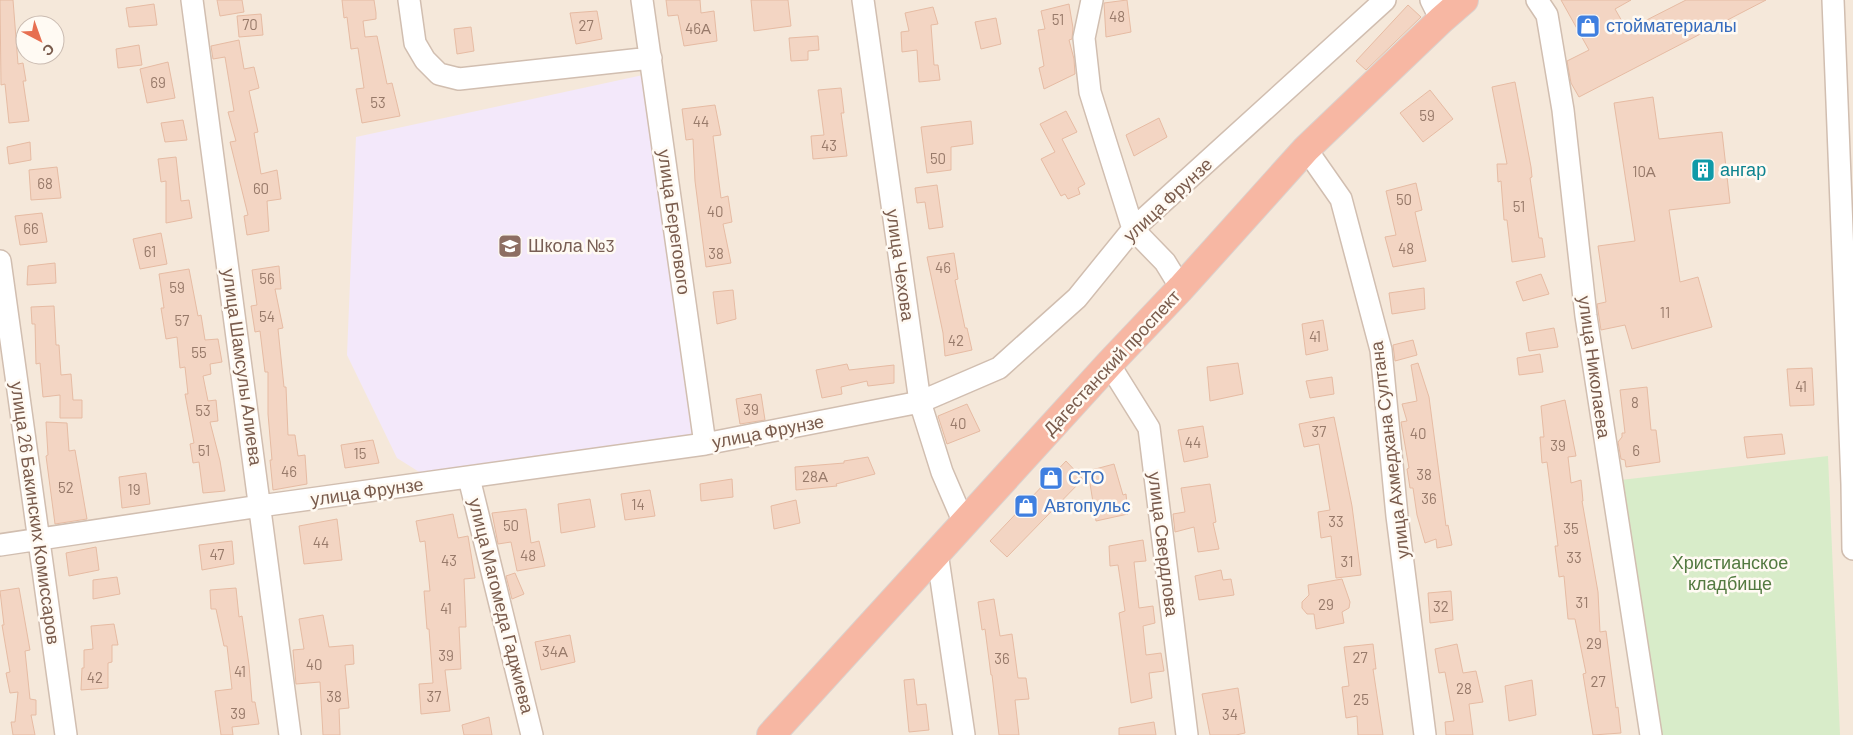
<svg xmlns="http://www.w3.org/2000/svg" width="1853" height="735" viewBox="0 0 1853 735" font-family="Barlow,sans-serif">
<style>
.residential{fill:#f5e8da;fill-rule:evenodd}
.education{fill:#f3e8fa}
.green{fill:#d8ecc9}
.building{fill:#f3d5c3;stroke:#e6bba3}
.lines{fill:none;stroke-linecap:round;stroke-linejoin:round}
.minor-casing{stroke:#d1beb0;stroke-width:24}
.highway-casing{stroke:#dad1cd;stroke-width:30}
.minor{stroke:#fff;stroke-width:21}
.highway{stroke:#f7b7a3;stroke-width:28}
.labels{text-anchor:middle;stroke-width:5;stroke-linejoin:round;paint-order:stroke}
.number-label{font-size:15px;fill:#987a6a}
.shop-label{font-size:18px;fill:#366cbe;stroke:#fffaf3;text-anchor:start}
.culture-label{font-size:18px;fill:#0d838f;stroke:#fffaf3;text-anchor:start}
.street-label{font-size:18px;fill:#7a5c4d;stroke:#fffaf3}
.education-label{font-size:18px;fill:#785e54;stroke:#fffaf3;text-anchor:start}
.park-label{font-size:18px;fill:#537a41;stroke:#fffaf3}
</style>
<rect width="100%" height="100%" fill="#fdf6ec"/>
<path class="residential" d="M0 0H1853V735H0ZM25 25H55V55H25Z"/>
<path class="education" d="M643 75 699 441 443 487 397 458 347 355 356 137Z"/>
<path class="green" d="M1828 456 1840 735H1651L1612 481Z"/>
<path class="building" d="M0 0H13L18 64 23 63 26 81H23L29 121 9 123 5 84 1 85Z
M217 0H242L244 12 220 16Z
M342 0H374L376 13V19L363 21 365 37 377 36 387 84 392 83 400 116 362 123 356 89 364 88 358 48 351 49 347 17 344 18Z
M666 0H700L701 13 714 11 717 41 684 46 678 15 668 16Z
M751 0H788L791 26 754 31Z
M1127 0 1131 32 1106 37 1104 3Z
M1561 0H1631L1615 9 1627 30 1686 0H1766L1579 97 1571 83 1567 61 1589 50Z
M154 4 157 25 129 27 126 8Z
M1069 4 1073 28 1072 39 1069 40 1074 59 1075 74 1044 89 1039 68 1044 66 1038 30 1045 29 1041 11Z
M1408 5 1421 17 1366 70 1356 61Z
M933 7 938 24 931 25 934 65H938L940 80 919 82 917 50 902 52 901 32 909 31 905 13Z
M597 11 602 39 576 44 570 13Z
M261 14 263 35 239 37 237 16Z
M996 18 1001 44 981 49 975 22Z
M471 27 474 51 457 54 454 29Z
M818 36 819 50 808 51V60L791 61 789 38Z
M239 40 244 69 254 67 259 88 249 91 258 132 254 133 261 174 277 170 281 199 267 201 269 231 247 235 244 216 248 215 230 142 236 141 228 112 234 111 225 57 213 59 211 46Z
M139 45 142 65 118 68 116 49Z
M168 62 175 98 147 103 140 69Z
M1515 82 1531 167 1532 177 1530 178 1539 238H1542L1545 257 1512 262 1507 220H1504L1501 181 1498 182 1497 164H1507L1492 87Z
M841 88 844 113H841L847 156 813 159 811 136 824 135 818 90Z
M1430 90 1453 119 1423 142 1400 113Z
M1653 97 1659 139 1722 132 1730 203 1669 210 1680 282 1698 277 1712 327 1632 349 1625 325 1601 330 1597 304 1606 302 1598 246 1635 241 1614 103Z
M715 105 721 135 713 136 721 198 728 196 732 222 723 224 731 263 706 267 695 181 693 139 686 140 682 109Z
M1066 111 1077 132 1062 139 1085 184 1078 188 1080 194 1068 199 1065 194 1061 196 1041 159 1055 152 1040 124Z
M1159 118 1167 137 1134 156 1126 135Z
M183 120 187 140 165 142 161 123Z
M971 121 973 144 951 147V170L927 173 921 127Z
M30 142 31 160 9 164 7 147Z
M176 157 181 201 189 200 192 218 166 223V181L161 182 158 159Z
M57 167 61 198 31 200 29 170Z
M1416 183 1422 210 1415 212 1426 261 1393 267 1385 237 1396 235 1386 191Z
M937 185 943 227 929 229 925 202 917 203 915 188Z
M42 213 47 242 20 245 15 216Z
M161 233 167 264 140 269 133 239Z
M954 253 958 279 955 280 965 328H967L972 350 945 356 943 333 927 257Z
M55 263 56 283 27 285 28 266Z
M279 266 281 289H275L283 328 278 329 284 387H286L288 435H295L298 456 305 455 307 484 273 490 270 460H272L268 414V372H265L260 331 255 332 251 306 257 305 252 270Z
M189 269 198 316 201 315 205 340 218 339 222 362 210 364 211 374 203 376 208 401 216 400 218 421 210 422 220 461 225 491 203 493 199 462 193 463 190 444 194 443 185 394H188L185 367 180 368 177 337 166 339 161 308H164L159 274Z
M1541 274 1549 294 1523 301 1516 282Z
M1424 288 1425 309 1392 314 1389 293Z
M733 290 736 319 717 324 713 292Z
M54 306 56 345H59L61 375 71 374 73 400H82V418H60V395L43 397 40 363 36 364 35 324H32L31 307Z
M1323 320 1328 350 1306 355 1302 324Z
M1554 328 1558 347 1529 351 1526 333Z
M1413 340 1417 355 1395 361 1393 345Z
M1540 354 1543 372 1519 375 1517 358Z
M1238 363 1243 394 1210 401 1207 367Z
M1418 363 1429 397 1446 526 1448 525 1452 545 1437 548 1436 539 1425 543 1417 515 1413 488H1410L1407 469 1409 468 1401 422 1407 421 1402 404 1417 401 1411 365Z
M847 364 849 370 894 365V383L868 386 867 381 841 387 842 394 822 398 816 370Z
M1812 368 1814 405 1790 406 1787 369Z
M1332 377 1334 394 1310 398 1306 381Z
M1647 387 1651 430H1656L1660 462 1626 467 1625 460 1621 459 1618 442 1622 437V433H1625L1620 390Z
M761 394 765 420 740 424 736 399Z
M1565 400 1576 456 1568 457 1571 483 1581 480 1583 501H1582L1598 592 1600 632 1606 631 1616 708 1618 707 1621 733 1593 735 1583 674 1586 673 1575 619H1568L1564 576 1559 577 1555 546H1558L1547 462 1542 463 1540 437H1544L1541 406Z
M967 404 980 431 947 444 938 416Z
M1334 417 1352 506 1361 575 1336 578 1331 536 1321 538 1318 512 1330 510 1319 444 1304 447 1299 424Z
M46 422 67 423 69 451 75 450 87 519 55 524 46 456 48 455Z
M1203 426 1208 457 1184 462 1178 430Z
M1782 434 1785 454 1747 458 1744 437Z
M373 440 379 463 345 468 341 445Z
M868 457 875 474 836 484 837 486 796 490 795 467 844 463V461Z
M1066 461 1083 479 1007 557 990 541Z
M1114 464 1123 495 1126 494 1128 514 1096 521 1088 471Z
M146 473 150 504 122 508 119 477Z
M732 479 733 497 701 501 700 484Z
M1210 484 1216 522 1213 523 1219 549 1198 552 1194 527 1175 532 1173 514 1185 512 1181 488Z
M650 490 655 516 625 520 621 494Z
M590 499 595 527 561 533 558 504Z
M796 500 800 523 774 529 771 506Z
M526 509 531 543 539 541 545 566 517 571 511 542 498 544 492 513Z
M453 514 458 538 468 536 475 578 464 579 466 627H459L461 669 445 670 450 711 421 714 419 684 433 683 429 629H427L424 591H430L425 541 420 542 416 521Z
M337 519 342 560 304 564 299 526Z
M1143 540 1146 561 1134 562 1139 608 1153 606 1155 623 1143 626 1146 655 1161 653 1164 671 1149 673 1152 698 1131 703 1119 613 1125 611 1118 565 1110 566 1109 546Z
M232 541 234 564 202 570 199 545Z
M96 547 99 570 69 576 66 553Z
M1221 570 1223 580 1231 579 1234 595 1199 600 1195 576Z
M515 573 524 594 512 599 506 576Z
M117 577 120 594 93 599V580Z
M1342 579 1350 602 1349 608 1342 612 1344 623 1316 629 1314 614H1307L1302 608V602L1309 595 1308 585Z
M19 588 30 650 25 651 30 699 36 700V715H31L35 735H13L11 722H15L18 692 10 693 6 673 10 672 2 625H4L0 591Z
M236 588 239 617 242 616 249 665 252 702H255L259 724 232 727 233 735H221L215 691 232 689 227 646H224L216 609H211L210 590Z
M1451 591 1453 620 1430 623 1428 593Z
M994 599 1000 636 1012 634 1018 678H1026L1029 699 1015 700 1019 735H999L992 675H991L985 629 982 630 978 602Z
M323 615 329 647 353 645 354 664 345 665 349 708 339 709 340 735H323L320 682 296 684 293 650 304 649 299 619Z
M114 624 118 645H112V662L108 663V688L81 690 82 668H84V650L93 649 91 626Z
M570 635 575 662 541 670 535 642Z
M1373 644 1376 669H1373L1383 735H1358L1357 716 1346 718 1342 687 1349 686 1344 647Z
M1457 644 1463 673 1476 671 1483 702 1469 704 1473 735H1446L1445 722 1454 721 1445 672 1439 673 1435 649Z
M914 679 917 705 926 704 929 730 909 732 904 680Z
M1532 680 1536 715 1509 721 1505 686Z
M1238 688 1245 733 1236 735H1210L1202 694Z
M489 717 492 735H464L462 725Z
M1154 722 1156 735H1119V728Z"/>
<g class="lines">
<g class="minor-casing">
<path id="minor" d="M192 0 290 735
M409 0 415 43 425 60 439 74 459 79 651 58
M642 0 705 444
M863 0 920 402 942 472 964 523
M1092 0 1084 38 1090 92 1133 229 1165 262 1181 288
M1431 0 1441 20
M1537 0 1547 15 1563 110 1586 316 1651 735
M1833 0 1852 484 1853 549
M1306 149 1341 199 1381 350 1397 516 1425 735
M0 261 66 735
M1109 364 1149 428 1187 735
M469 478 532 735
M0 545 260 506 705 444 920 402 999 368 1077 298 1133 229 1385 0
M937 552 964 735"/>
</g>
<g class="highway-casing">
<path id="highway" d="M771 735 1109 364 1181 288 1306 149 1441 20 1464 0"/>
</g>
<use href="#minor" class="minor"/>
<use href="#highway" class="highway"/>
</g>
<defs>
<g id="shop-square" transform="scale(1.25)"><rect x="-9" y="-9" width="18" height="18" rx="4" fill="#3f7fe0" stroke="#fffaf3"/><path d="M-5-2.5h2.3a2.7 3.5 0 0 1 5.4 0H5L5.5 6h-11ZM-1.5-2.5h3a1.5 2.3 0 0 0-3 0Z" fill="#fff"/></g>
<g id="building-square" transform="scale(1.25)"><rect x="-9" y="-9" width="18" height="18" rx="4" fill="#0f9aa8" stroke="#fffaf3"/><path d="M-4-6H4V6H1V3H-1V6H-4ZM-2.5-4.3h1.7v1.8h-1.7ZM.8-4.3h1.7v1.8H.8ZM-2.5-1h1.7V.8h-1.7ZM.8-1h1.7V.8H.8Z" fill="#fff"/></g>
<g id="school-square" transform="scale(1.25)"><rect x="-9" y="-9" width="18" height="18" rx="4" fill="#8d6e63" stroke="#fffaf3"/><path d="M0-5L7-2L0 1L-7-2ZM-4 1L0 2.5L4 1V4Q0 6-4 4Z" fill="#fff"/></g>
</defs>
<g fill-rule="evenodd">
<use href="#shop-square" x="1588" y="26"/>
<use href="#building-square" x="1703" y="170"/>
<use href="#school-square" x="510" y="246"/>
<use href="#shop-square" x="1051" y="478"/>
<use href="#shop-square" x="1026" y="506"/>
</g>
<g class="labels">
<g class="number-label">
<text x="1117" y="22">48</text>
<text x="1058" y="25">51</text>
<text x="250" y="30">70</text>
<text x="586" y="31">27</text>
<text x="698" y="34">46А</text>
<text x="158" y="88">69</text>
<text x="378" y="108">53</text>
<text x="1427" y="121">59</text>
<text x="701" y="127">44</text>
<text x="829" y="151">43</text>
<text x="938" y="164">50</text>
<text x="1644" y="177">10А</text>
<text x="45" y="189">68</text>
<text x="261" y="194">60</text>
<text x="1404" y="205">50</text>
<text x="1519" y="212">51</text>
<text x="715" y="217">40</text>
<text x="31" y="234">66</text>
<text x="1406" y="254">48</text>
<text x="150" y="257">61</text>
<text x="716" y="259">38</text>
<text x="943" y="273">46</text>
<text x="267" y="284">56</text>
<text x="177" y="293">59</text>
<text x="1665" y="318">11</text>
<text x="267" y="322">54</text>
<text x="182" y="326">57</text>
<text x="1315" y="342">41</text>
<text x="956" y="346">42</text>
<text x="199" y="358">55</text>
<text x="1801" y="392">41</text>
<text x="1635" y="408">8</text>
<text x="751" y="415">39</text>
<text x="203" y="416">53</text>
<text x="958" y="429">40</text>
<text x="1319" y="437">37</text>
<text x="1418" y="439">40</text>
<text x="1193" y="448">44</text>
<text x="1558" y="451">39</text>
<text x="204" y="456">51</text>
<text x="1636" y="456">6</text>
<text x="360" y="459">15</text>
<text x="289" y="477">46</text>
<text x="1424" y="480">38</text>
<text x="815" y="482">28А</text>
<text x="66" y="493">52</text>
<text x="134" y="495">19</text>
<text x="1429" y="504">36</text>
<text x="638" y="510">14</text>
<text x="1336" y="527">33</text>
<text x="511" y="531">50</text>
<text x="1571" y="534">35</text>
<text x="321" y="548">44</text>
<text x="217" y="560">47</text>
<text x="528" y="561">48</text>
<text x="1574" y="563">33</text>
<text x="449" y="566">43</text>
<text x="1347" y="567">31</text>
<text x="1582" y="608">31</text>
<text x="1326" y="610">29</text>
<text x="1441" y="612">32</text>
<text x="446" y="614">41</text>
<text x="1594" y="649">29</text>
<text x="555" y="657">34А</text>
<text x="446" y="661">39</text>
<text x="1360" y="663">27</text>
<text x="1002" y="664">36</text>
<text x="314" y="670">40</text>
<text x="240" y="677">41</text>
<text x="95" y="683">42</text>
<text x="1598" y="687">27</text>
<text x="1464" y="694">28</text>
<text x="334" y="702">38</text>
<text x="434" y="702">37</text>
<text x="1361" y="705">25</text>
<text x="238" y="719">39</text>
<text x="1230" y="720">34</text>
</g>
<g class="shop-label">
<text x="1606" y="32">стойматериалы</text>
<text x="1068" y="484">СТО</text>
<text x="1044" y="512">Автопульс</text>
</g>
<g class="culture-label">
<text x="1720" y="176">ангар</text>
</g>
<g class="street-label">
<text transform="translate(1168 200) rotate(-43)" y="6">улица Фрунзе</text>
<text transform="translate(674 222) rotate(82)" y="6">улица Берегового</text>
<text transform="translate(900 265) rotate(82)" y="6">улица Чехова</text>
<text transform="translate(1112 363) rotate(-47)" y="6">Дагестанский проспект</text>
<text transform="translate(242 367) rotate(82)" y="6">улица Шамсулы Алиева</text>
<text transform="translate(1594 367) rotate(82)" y="6">улица Николаева</text>
<text transform="translate(768 432) rotate(-11)" y="6">улица Фрунзе</text>
<text transform="translate(1390 450) rotate(-97)" y="6">улица Ахмедхана Султана</text>
<text transform="translate(367 492) rotate(-8)" y="6">улица Фрунзе</text>
<text transform="translate(35 513) rotate(82)" y="6">улица 26 Бакинских Комиссаров</text>
<text transform="translate(1163 544) rotate(83)" y="6">улица Свердлова</text>
<text transform="translate(501 606) rotate(76)" y="6">улица Магомеда Гаджиева</text>
</g>
<g class="education-label">
<text x="528" y="252">Школа №3</text>
</g>
<g class="park-label">
<text x="1730" y="569">Христианское<tspan x="1730" dy="21">кладбище</tspan></text>
</g>
</g>
<g transform="translate(40 40) rotate(139)"><circle r="24" fill="#fffaf3" stroke="#cabbb1"/>
<path d="M0-4L9 19L0 12L-9 19Z" fill="#e76f51"/>
<text y="-8" font-size="14" font-weight="bold" text-anchor="middle" fill="#7a5c4d">С</text>
</g>
</svg>
